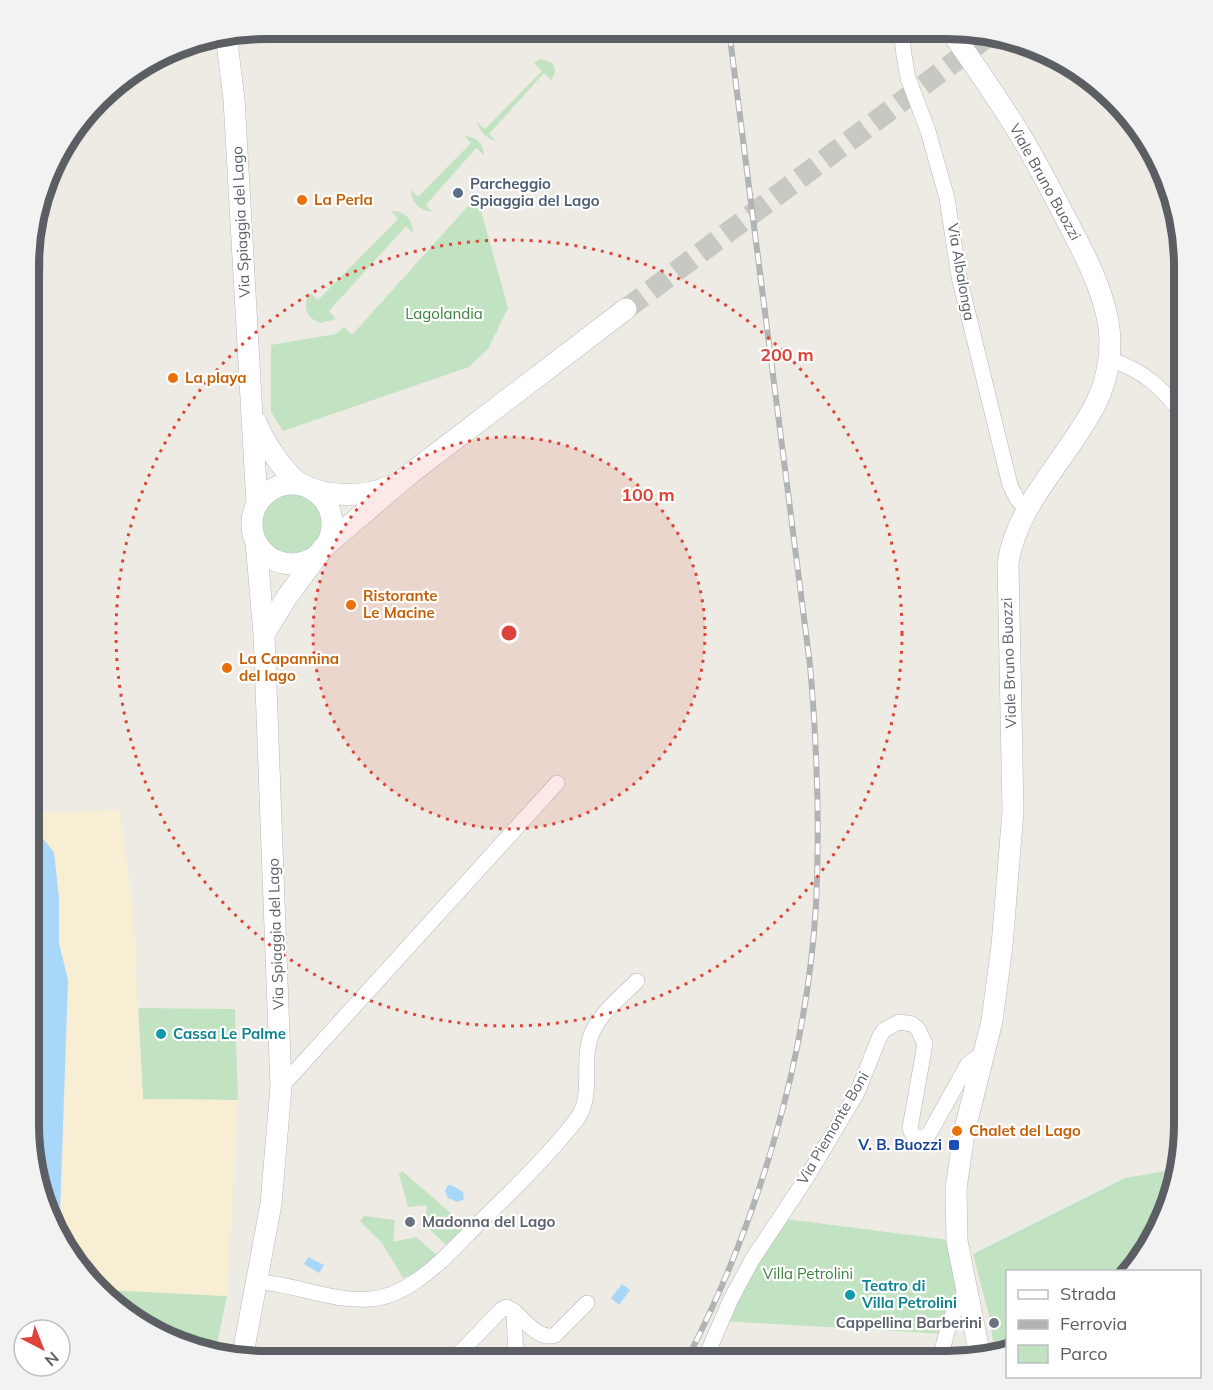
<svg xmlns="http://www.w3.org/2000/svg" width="1213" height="1390" viewBox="0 0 1213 1390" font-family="Mulish,sans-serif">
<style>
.green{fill:#c2e3c1}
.sand{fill:#f8eed4}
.water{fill:#a8d7f9}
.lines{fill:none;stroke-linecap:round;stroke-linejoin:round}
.secondary-tunnel{stroke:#c8c8c3;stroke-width:21;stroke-dasharray:21 10;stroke-linecap:butt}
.street-casing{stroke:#b4b6ba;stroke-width:16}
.secondary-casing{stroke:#b5b8bd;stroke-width:22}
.street{stroke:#fff;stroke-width:15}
.secondary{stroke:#fff;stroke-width:21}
.rail-casing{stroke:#b2b3b3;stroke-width:6}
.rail{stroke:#fff;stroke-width:4;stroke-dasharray:11;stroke-linecap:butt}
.ring{fill:none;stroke:#dd4339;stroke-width:3;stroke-dasharray:3 6}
.service-dot{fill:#5c6f8a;stroke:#fff;stroke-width:2}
.food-dot{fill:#e8710a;stroke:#fff;stroke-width:2}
.culture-dot{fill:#0f9aa8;stroke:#fff;stroke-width:2}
.transit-dot{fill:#1a4fb4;stroke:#fff;stroke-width:2}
.worship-dot{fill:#6b7280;stroke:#fff;stroke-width:2}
.labels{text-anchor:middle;stroke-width:4.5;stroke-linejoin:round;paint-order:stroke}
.street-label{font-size:15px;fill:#5b5f63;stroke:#fff}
.service-label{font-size:15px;font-weight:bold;fill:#4e5e75;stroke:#fff;text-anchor:start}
.food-label{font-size:15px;font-weight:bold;fill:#c56008;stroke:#fff;text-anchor:start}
.park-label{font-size:15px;fill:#3b833d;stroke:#fff}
.culture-label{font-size:15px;font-weight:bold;fill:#0d838f;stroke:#fff;text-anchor:start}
.transit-label{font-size:15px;font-weight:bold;fill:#164399;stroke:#fff;text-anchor:end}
.worship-label{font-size:15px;font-weight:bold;fill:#5b616d;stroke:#fff;text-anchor:start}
.rim{fill:none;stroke:#5b5f63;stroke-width:8}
.centre{fill:#dd4339;stroke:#fff;stroke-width:3}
.ring-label{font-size:18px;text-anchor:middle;font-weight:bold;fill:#dd4339;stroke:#fff;stroke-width:4.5;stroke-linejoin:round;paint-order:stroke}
</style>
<rect width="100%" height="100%" fill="#edebe3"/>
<path class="green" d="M541 59 552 63C556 69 556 74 551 80L544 73 489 134 496 141C486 138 480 132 477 122L485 129 542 71 534 63Z
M464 136C476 136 483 143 484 155L476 148 426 205 432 212C419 210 412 203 411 190L418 197 471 143Z
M477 196 508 308 488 349 469 367 283 431 271 412V345L336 334 344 327 352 335Z
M391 211C405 211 413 219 413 233L406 226 329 311 336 319 321 323C306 319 302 306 310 293L318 300 398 219Z
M261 523a31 31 0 1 1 62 0a31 31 0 1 1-62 0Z
M138 1008 235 1009 238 1100 143 1099Z
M1178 1169 1172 1201 1145 1256 1128 1271 1008 1272 1007 1347 994 1351 990 1319 973 1254 1125 1178Z
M402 1171 467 1227 447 1246 425 1225 427 1205 408 1207 399 1174Z
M364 1216 395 1220 393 1242 416 1237 437 1255 416 1273 403 1278 382 1243 360 1221Z
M778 1218 957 1241 967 1289 946 1334 722 1321Z
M105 1289 227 1296 215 1354C174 1346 128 1325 105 1289Z"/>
<path class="sand" d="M120 810 133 910 143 1099 238 1100 227 1296 105 1290 60 1242 68 980 56 947 30 827V813Z"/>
<path class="water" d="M41 200 44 267 38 312 32 519 33 220Z
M30 823 54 852 59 898V943L68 980 59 1239 37 1186 29 1124Z
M448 1185H451L463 1192 464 1199 458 1202 448 1198 445 1191Z
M308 1257 324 1265 319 1273 304 1264Z
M622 1284 630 1290 619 1305 611 1298Z"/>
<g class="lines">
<path class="secondary-tunnel" d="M626 309 990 35"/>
<g class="street-casing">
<path id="street" d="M901 30 904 55 908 78 928 131 947 198 959 277 1010 485 1017 499 1027 510
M1109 359C1145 371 1161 387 1184 416
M281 1087 557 783
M258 1282C295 1284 332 1302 370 1299 387 1298 403 1290 416 1281 440 1265 460 1242 480 1222 514 1189 548 1156 577 1119 595 1093 580 1061 592 1033 600 1013 622 996 637 981
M514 1311C525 1321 540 1341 555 1335L587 1303
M452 1361 501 1310 507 1307 514 1311 516 1361
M704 1361 731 1299 752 1260 807 1177 857 1093 880 1036 884 1030 899 1022 912 1024 918 1029 925 1044 910 1128C912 1138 921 1141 929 1134L968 1064 978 1057H984
M939 1361 951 1318 967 1289"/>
</g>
<g class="secondary-casing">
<path id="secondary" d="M951 31C972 62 994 93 1014 125 1033 155 1049 186 1065 217 1082 250 1101 284 1108 321 1113 349 1108 380 1095 405 1068 458 1017 503 1008 563L1013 811 1002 946 992 1021 964 1133 956 1189 957 1241 980 1356
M226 35 234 99 257 504
M256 422C263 440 285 476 303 485 326 497 366 498 390 486
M252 524a40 40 0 1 1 80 0a40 40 0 1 1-80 0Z
M264 634 287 597 323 548 411 473 626 309
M242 1359 271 1204 281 1087 264 634 256 542"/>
</g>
<use href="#street" class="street"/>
<use href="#secondary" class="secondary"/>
<g class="rail-casing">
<path id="rail" d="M686 1361C757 1225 807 1059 816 905 820 825 817 745 810 665L729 30"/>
</g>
<use href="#rail" class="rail"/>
</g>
<circle cx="509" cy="633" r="196" fill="#dd4339" fill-opacity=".12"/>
<g class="ring">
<circle cx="509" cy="633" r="196"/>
<circle cx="509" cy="633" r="393"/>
</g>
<circle class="service-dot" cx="458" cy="193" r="6"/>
<g class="food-dot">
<circle cx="302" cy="200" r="6"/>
<circle cx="173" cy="378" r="6"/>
<circle cx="351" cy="605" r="6"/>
<circle cx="227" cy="668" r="6"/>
<circle cx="957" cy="1131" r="6"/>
</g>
<g class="culture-dot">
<circle cx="161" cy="1034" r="6"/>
<circle cx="850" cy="1295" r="6"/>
</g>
<rect class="transit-dot" x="948" y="1139" width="12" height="12" rx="3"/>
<g class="worship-dot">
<circle cx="410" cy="1222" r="6"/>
<circle cx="994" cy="1323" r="6"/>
</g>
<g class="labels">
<g class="street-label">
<text transform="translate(1045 182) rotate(61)" y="5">Viale Bruno Buozzi</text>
<text transform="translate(241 222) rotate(-93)" y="5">Via Spiaggia del Lago</text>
<text transform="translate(961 272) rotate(80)" y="5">Via Albalonga</text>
<text transform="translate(1009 663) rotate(-92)" y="5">Viale Bruno Buozzi</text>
<text transform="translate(276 934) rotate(-92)" y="5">Via Spiaggia del Lago</text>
<text transform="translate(833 1128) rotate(-60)" y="5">Via Piemonte Boni</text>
</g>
<g class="service-label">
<text x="470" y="189">Parcheggio<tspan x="470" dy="17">Spiaggia del Lago</tspan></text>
</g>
<g class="food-label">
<text x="314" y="205">La Perla</text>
<text x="185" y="383">La playa</text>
<text x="363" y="601">Ristorante<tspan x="363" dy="17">Le Macine</tspan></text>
<text x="239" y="664">La Capannina<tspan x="239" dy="17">del lago</tspan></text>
<text x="969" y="1136">Chalet del Lago</text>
</g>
<g class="park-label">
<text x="444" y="319">Lagolandia</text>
<text x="808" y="1279">Villa Petrolini</text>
</g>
<g class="culture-label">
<text x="173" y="1039">Cassa Le Palme</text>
<text x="862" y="1291">Teatro di<tspan x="862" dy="17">Villa Petrolini</tspan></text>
</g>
<g class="transit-label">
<text x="942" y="1150">V. B. Buozzi</text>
</g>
<g class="worship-label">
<text x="422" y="1227">Madonna del Lago</text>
<text x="982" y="1328" text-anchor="end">Cappellina Barberini</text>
</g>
</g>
<path d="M0 0H1213V1390H0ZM266 39H947A227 227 0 0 1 1174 266V1124A227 227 0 0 1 947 1351H266A227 227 0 0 1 39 1124V266A227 227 0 0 1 266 39Z" fill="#f2f2f3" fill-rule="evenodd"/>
<path class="rim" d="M266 39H947A227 227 0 0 1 1174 266V1124A227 227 0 0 1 947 1351H266A227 227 0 0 1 39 1124V266A227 227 0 0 1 266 39Z"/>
<circle cx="509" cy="633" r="9" class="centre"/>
<g class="ring-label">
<text x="787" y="361">200 m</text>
<text x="648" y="501">100 m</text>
</g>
<rect x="1006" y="1270" width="195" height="108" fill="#ffffff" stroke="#bdbfc1" stroke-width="1.5"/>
<rect x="1018" y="1290" width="30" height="9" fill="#ffffff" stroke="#bdbfc1" stroke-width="1.5"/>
<text x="1060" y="1300" font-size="18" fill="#5b5f63">Strada</text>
<rect x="1018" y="1320" width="30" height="9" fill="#b2b3b3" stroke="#bdbfc1" stroke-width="1.5"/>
<text x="1060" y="1330" font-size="18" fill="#5b5f63">Ferrovia</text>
<rect x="1018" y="1345" width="30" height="18" fill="#c2e3c1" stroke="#bdbfc1" stroke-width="1.5"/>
<text x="1060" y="1360" font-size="18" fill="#5b5f63">Parco</text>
<g transform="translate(42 1348) rotate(138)"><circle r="28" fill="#ffffff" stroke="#bdbfc1" stroke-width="1.5"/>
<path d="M0-4.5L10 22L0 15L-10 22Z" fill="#dd4339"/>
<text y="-9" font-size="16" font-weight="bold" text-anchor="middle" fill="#5b5f63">N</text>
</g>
</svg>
